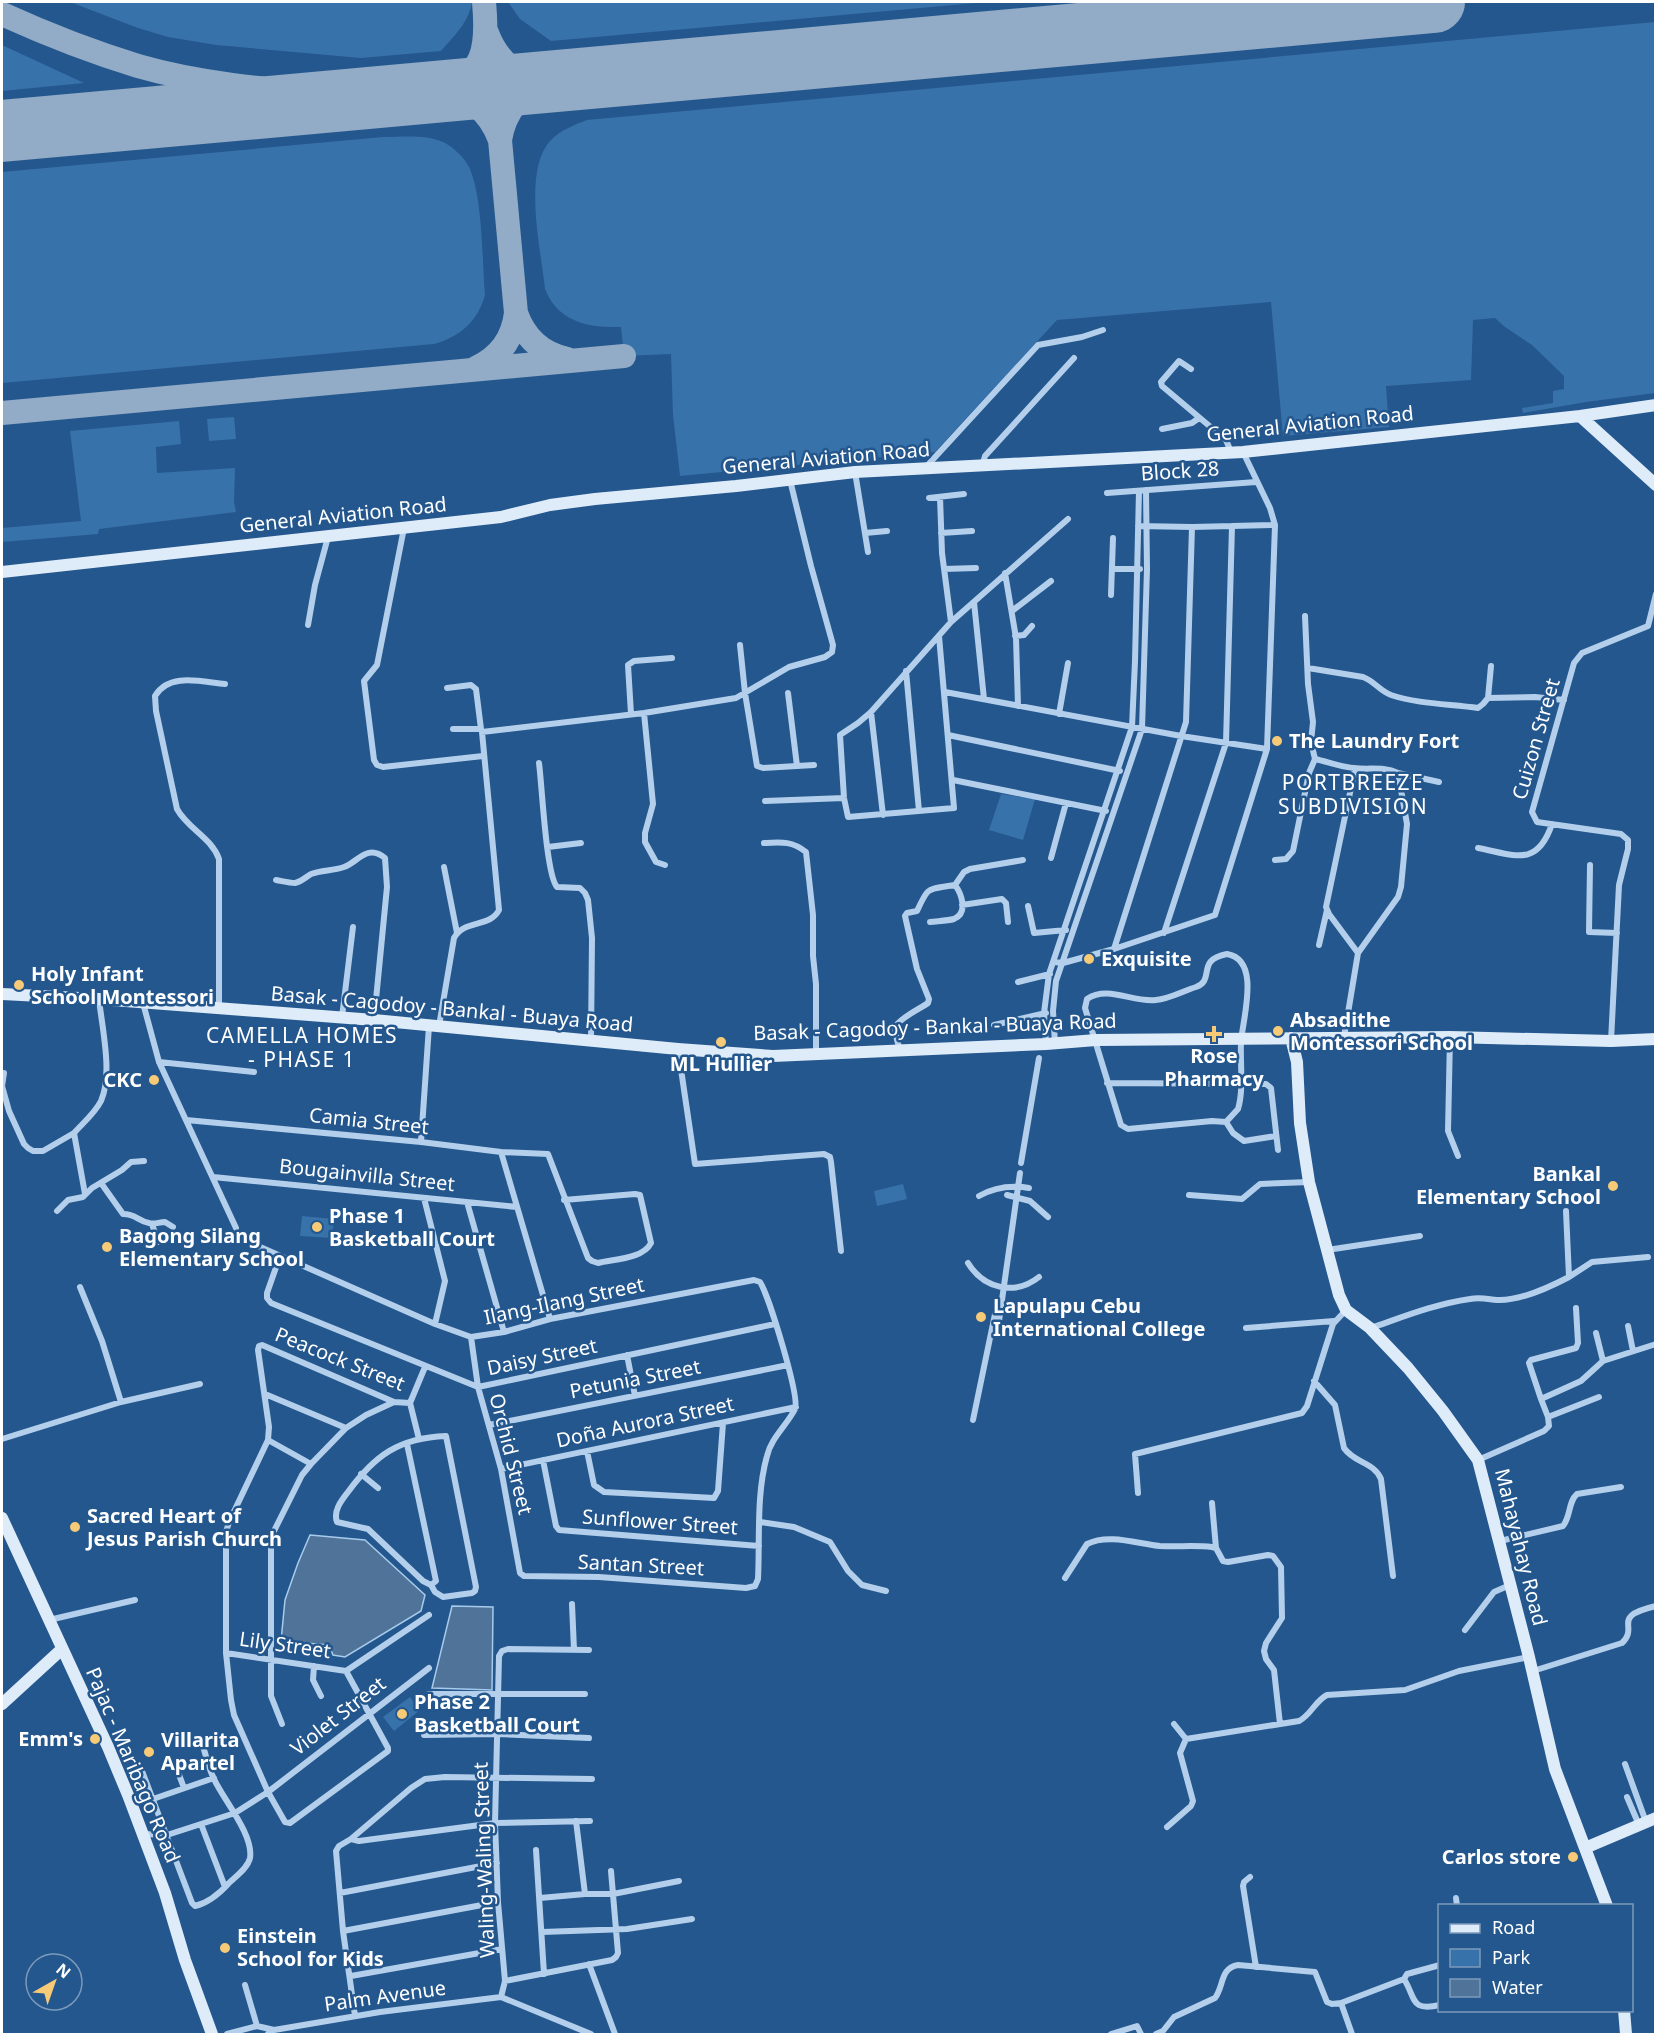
<svg xmlns="http://www.w3.org/2000/svg" width="1657" height="2036" viewBox="0 0 1657 2036" font-family="'Noto Sans',sans-serif">
<style>
.green{fill:#3872aa}
.water{fill:#507399;stroke:#a7cbec;stroke-width:1.5}
.lines{fill:none;stroke-linecap:round;stroke-linejoin:round}
.taxiway{stroke:#92abc6;stroke-width:24}
.runway{stroke:#92abc6;stroke-width:62}
.street{stroke:#b3cfeb;stroke-width:6}
.secondary{stroke:#deebf9;stroke-width:12}
.poi-dot{fill:#f6ca76;stroke:#24578d;stroke-width:2}
.labels{text-anchor:middle;stroke-width:5;stroke-linejoin:round;paint-order:stroke}
.street-label{font-size:20px;fill:#fff;stroke:#24578d}
.poi-label{font-size:20px;font-weight:bold;fill:#fff;stroke:#24578d;text-anchor:start}
.neighbourhood-label{font-size:21px;letter-spacing:1.5px;fill:#fff;stroke:#24578d}
</style>
<rect width="100%" height="100%" fill="#24578d"/>
<path class="green" d="M70 2H472C469 22 454 36 441 51L361 58 216 45 168 37 138 28Z
M508 2H987L551 41 520 19Z
M1655 22V393L1586 402 1523 413 1522 408 1553 403V391L1564 389V376L1532 345 1505 327 1495 318 1473 320 1471 380 1386 386 1389 427 1283 436 1271 302 1057 320 935 452 680 476 673 415 671 354 624 356 621 327C588 328 558 322 545 289 541 250 522 170 551 140 561 130 574 125 587 120Z
M2 45 84 83 2 91Z
M383 137C402 137 425 134 443 142 453 147 464 157 469 167 483 197 482 260 485 295 478 321 460 337 434 344L2 383V172Z
M234 417 236 439 209 441 207 419Z
M179 421 181 444 156 447 157 473 235 468 234 502 236 512 99 529 98 534 2 542V528L81 521 70 431Z
M1001 794 1035 799 1023 840 989 830Z
M903 1184 907 1199 877 1206 874 1191Z
M302 1216 334 1219 332 1238 300 1236Z
M410 1697 420 1710 394 1731 383 1717Z"/>
<path class="water" d="M310 1535 365 1540 425 1595 421 1611 345 1657 333 1655 329 1645 281 1641 285 1600 298 1563Z
M452 1606 493 1607 492 1690 432 1688Z"/>
<g class="lines">
<path class="taxiway" d="M2 14C46 34 92 52 138 66 214 88 295 91 373 98
M1197 23 1275 2
M487 33C498 63 519 78 550 82
M437 92C486 76 488 46 484 2
M437 92C469 95 489 110 500 140
M516 313C525 338 541 353 567 359
M476 368C500 357 513 339 516 313L500 140C505 110 521 91 550 82
M2 413 624 356"/>
<path class="runway" d="M2 131 1434 2"/>
<path class="street" d="M1191 369 1179 361 1161 382 1162 386 1226 440 1231 452
M1162 429 1192 423 1199 418
M982 466 985 456 1074 358
M926 467 1038 345 1082 337 1103 330
M855 472 868 552
M1107 493 1256 482
M940 497 942 553 951 622
M929 498 964 494
M1138 526 1192 527 1275 525
M404 528 377 665 364 681 374 760 377 765 383 767 483 756
M865 533 887 531
M941 533 972 531
M944 569 976 568
M1113 569H1140
M1005 573 1016 638 1018 706
M1111 595 1113 538
M974 602 984 699
M1012 611 1051 581
M1305 616 1308 684 1313 722 1311 742 1315 759C1328 762 1341 767 1354 768 1369 770 1383 766 1398 773L1407 824 1401 887 1398 897 1358 953 1344 1037
M308 625 315 585 328 537
M939 636 954 808 848 817 844 798 840 735 858 723 871 712 951 622 1068 519
M1015 636 1024 635 1032 626
M740 645 745 693 757 766 763 768 814 765
M1308 668 1363 677C1374 681 1380 691 1391 695 1418 704 1450 704 1478 708L1483 704 1488 698 1535 697 1564 700
M906 671 919 811
M447 688 471 685 476 689 481 729H453
M945 692 1181 736 1267 749
M788 693 797 766
M1488 698 1491 666
M871 712 883 815
M644 713 653 804 645 833V842L656 862 665 865
M631 714 628 665 634 661 672 658
M1059 714 1068 663
M948 735 1120 771
M539 763C542 785 546 875 557 887L580 888 585 893 588 900 592 938 591 1041
M1355 769 1326 907 1329 914 1358 953
M1398 773 1439 782
M953 780 1106 811
M765 801 844 798
M764 843C782 842 792 841 806 852L813 915V956L816 984V1054
M548 847 581 843
M1478 848C1515 855 1537 868 1552 824
M1051 858 1066 803
M1275 860 1286 859 1293 851 1309 773 1315 759
M1590 865 1589 932 1617 933
M444 867 457 933
M276 880C282 881 289 883 295 883 301 882 306 877 311 874 322 870 333 871 344 867 357 863 367 843 385 858L387 887 374 1020
M962 905 1002 899 1006 903 1008 922
M1028 906 1034 933 1066 930
M930 922C937 921 947 921 954 919 969 913 961 893 955 885
M1164 933 1226 743 1232 526
M1319 945 1327 910
M1114 949 1186 722 1192 527
M1227 954C1262 960 1242 1020 1241 1043 1240 1064 1244 1089 1238 1109L1226 1122 1212 1121 1128 1129 1121 1125 1085 1008 1087 999C1108 985 1133 1003 1156 1000 1169 999 1183 991 1196 987 1216 980 1195 960 1227 954Z
M1054 962 1063 963 1114 949 1215 915 1267 749 1275 525 1270 508 1243 452
M1018 982 1050 974
M143 1003 159 1062 236 1228
M219 1008V859C211 837 188 829 177 809L156 711 155 696C169 672 202 682 225 684
M342 1017 353 927
M994 1025 1046 1013
M439 1026 454 938C464 919 490 928 499 910L482 732 644 713 736 698 789 667 825 657 832 652 833 645 811 566 790 480
M1450 1037 1448 1131 1458 1156
M1611 1041 1619 885 1628 849V840L1621 834 1537 822 1532 812 1574 663 1582 653 1648 626 1656 594
M1055 1043 1053 1011 1056 981 1142 729 1147 569 1146 490
M1046 1044 1044 1013 1049 974 1132 727 1135 661 1139 491
M678 1049 695 1164 824 1154 830 1157 831 1162 841 1251
M900 1050C898 1043 894 1033 896 1026 900 1018 921 1008 928 1003L929 999 917 969 905 916 907 913 917 911C929 885 927 890 955 885L964 872 970 869 1023 860
M159 1062 254 1072
M4 1073 2 1086 9 1111 24 1144 28 1148 33 1151H43L74 1133
M1107 1083 1266 1084 1271 1088 1278 1150
M186 1120 421 1142 501 1152 548 1154 588 1258 592 1261 598 1263C614 1259 643 1259 651 1243L640 1195 635 1194 564 1200
M1226 1122 1233 1133 1244 1141 1276 1136
M421 1142 429 1026
M501 1152 550 1319
M1021 1163 1039 1058
M213 1177 517 1207
M101 1183 123 1214C136 1214 138 1221 149 1223 154 1225 159 1222 165 1222L173 1227
M85 1194 74 1133C83 1123 95 1113 101 1101 113 1074 102 1028 99 999
M1007 1195 1030 1201 1048 1217
M1189 1195 1242 1199 1260 1184 1309 1182
M979 1196C995 1187 1011 1185 1029 1188
M424 1198 445 1281 435 1324
M467 1202 504 1332
M57 1211 68 1200 83 1197 92 1188 122 1170 131 1162 144 1161
M152 1224 158 1242
M249 1242 435 1324 471 1337 504 1332 550 1319 754 1280 760 1282C769 1296 800 1397 795 1409 787 1425 771 1438 767 1456 756 1495 760 1539 758 1579L755 1586 746 1588 599 1577 524 1576 520 1573 501 1469 478 1387 471 1337
M1327 1250 1420 1236
M280 1256 267 1293V1298L271 1303 478 1387 775 1324
M968 1263C984 1289 1015 1296 1039 1277
M1569 1277 1592 1262 1648 1257
M80 1287 102 1341 121 1402
M999 1321 1020 1173
M1628 1326 1633 1351
M1246 1328 1334 1321
M1371 1328C1403 1317 1435 1304 1470 1299 1480 1297 1487 1299 1497 1300 1519 1301 1550 1287 1569 1277L1566 1211
M1596 1333 1603 1361
M627 1355 635 1396
M1314 1381 1335 1405 1344 1448C1354 1463 1374 1462 1381 1479L1393 1576
M265 1394 346 1428
M1541 1399 1529 1363 1531 1360 1576 1348 1578 1343 1576 1308
M1548 1417 1599 1397
M973 1420 995 1314 1000 1315
M489 1425 788 1365
M2 1439 121 1402 200 1384
M419 1439 410 1403 425 1367
M268 1440 311 1464
M407 1444 436 1581 431 1585 423 1581 368 1529 337 1522C333 1511 341 1501 348 1492 375 1455 399 1438 446 1436L476 1587 475 1591 472 1593 443 1597 435 1592 431 1585
M587 1451 594 1485 604 1492 714 1498 718 1491 723 1423
M543 1460 556 1526 559 1530 759 1546
M1478 1460 1544 1431 1549 1426 1548 1417 1541 1399 1581 1381 1603 1361 1656 1344
M501 1469 796 1407
M361 1474 378 1488
M1138 1493 1135 1454 1302 1413 1307 1406 1333 1324 1346 1310
M1212 1503 1216 1548
M760 1522 794 1527 830 1542 848 1571 862 1585 886 1591
M1500 1541 1563 1526C1571 1516 1568 1502 1577 1494L1621 1487
M1065 1578 1087 1544C1109 1533 1138 1544 1160 1546 1177 1547 1195 1545 1212 1547L1216 1548 1223 1561 1228 1562 1268 1555 1273 1556 1281 1567 1282 1618 1266 1643 1264 1651 1266 1659 1274 1670 1280 1724
M572 1604 574 1650
M49 1620 135 1600
M1465 1630 1494 1592 1510 1585
M226 1653 346 1671 429 1615
M314 1666 313 1680 321 1696
M346 1671 388 1748V1751L290 1823 285 1822 268 1792 234 1715 231 1700 226 1653V1532L229 1522 268 1440 269 1427 258 1350 259 1346 262 1345 394 1402 410 1403
M1533 1671 1622 1643C1640 1626 1609 1617 1656 1606
M429 1694H585
M282 1724 271 1696V1537L302 1475 311 1464 346 1428 366 1415 394 1402
M1174 1724 1186 1739 1299 1721C1311 1715 1315 1701 1327 1695L1405 1690 1459 1671 1529 1657
M424 1735 497 1734 589 1738
M175 1764 184 1788
M1625 1764 1646 1822
M142 1771 192 1903 195 1906C208 1903 220 1893 229 1883 235 1877 248 1868 250 1858 254 1835 223 1799 214 1779 208 1767 205 1752 201 1739
M1627 1797 1639 1825
M153 1799 214 1778
M576 1821 585 1894
M201 1824 225 1887
M1167 1827 1191 1806 1193 1801 1180 1753 1186 1739
M144 1834 167 1835 235 1813 268 1792 429 1668
M351 1839 359 1841 495 1823 590 1821
M536 1850 544 1974
M1250 1877 1244 1882 1243 1886 1256 1967
M340 1893 497 1863
M540 1898 585 1894H613L679 1881
M1456 1898 1457 1906
M343 1931 498 1902
M542 1932 627 1929 692 1919
M589 1964 615 2034
M351 1976 502 1949
M1404 1979 1407 1974 1440 1965
M505 1981 612 1960 616 1957 618 1953 611 1871
M245 1985 257 2026
M501 1997 505 1981 498 1902 495 1823 499 1656 502 1651 508 1649 589 1650
M501 1997 591 2034
M1341 2003 1352 2034
M355 2016 343 1931 336 1851 339 1846 351 1839 411 1788 425 1779 445 1777 592 1779
M274 2030 380 2012 501 1997
M227 2034 257 2026 274 2030 268 2034
M1111 2034 1137 2026 1141 2034
M1156 2034 1163 2031 1174 2017 1215 1998C1224 1986 1220 1968 1238 1965L1315 1972 1327 2002 1332 2004 1341 2003 1404 1979C1416 1998 1410 2012 1440 2005"/>
<path class="secondary" d="M1580 416 1656 485
M2 572 501 517 550 505 595 499 736 486 855 472 1243 452 1580 416 1656 405
M2 994 99 999 374 1020 678 1049 773 1056 1046 1044 1096 1040 1450 1037 1611 1041 1656 1039
M1291 1038 1297 1062 1300 1123 1309 1182 1339 1295 1346 1310 1370 1328 1408 1368 1443 1411 1478 1460 1529 1657 1555 1769 1607 1906
M2 1518 108 1747 128 1795 165 1893 185 1960 212 2034
M2 1704 62 1649
M1585 1848 1656 1818
M1624 2010 1626 2034"/>
</g>
<g class="poi-dot">
<circle cx="1277" cy="741" r="6"/>
<circle cx="1089" cy="959" r="6"/>
<circle cx="19" cy="985" r="6"/>
<circle cx="1278" cy="1031" r="6"/>
<path d="M1211 1025h6v6h6v6h-6v6h-6v-6h-6v-6h6z"/>
<circle cx="721" cy="1042" r="6"/>
<circle cx="154" cy="1080" r="6"/>
<circle cx="1613" cy="1186" r="6"/>
<circle cx="317" cy="1227" r="6"/>
<circle cx="107" cy="1247" r="6"/>
<circle cx="981" cy="1317" r="6"/>
<circle cx="75" cy="1527" r="6"/>
<circle cx="402" cy="1714" r="6"/>
<circle cx="95" cy="1739" r="6"/>
<circle cx="149" cy="1752" r="6"/>
<circle cx="1573" cy="1857" r="6"/>
<circle cx="225" cy="1948" r="6"/>
</g>
<g class="labels">
<g class="street-label">
<text transform="translate(1310 424) rotate(-6)" y="7">General Aviation Road</text>
<text transform="translate(826 458) rotate(-5)" y="7">General Aviation Road</text>
<text transform="translate(1180 471) rotate(-4)" y="7">Block 28</text>
<text transform="translate(343 515) rotate(-6)" y="7">General Aviation Road</text>
<text transform="translate(1536 739) rotate(-74)" y="7">Cuizon Street</text>
<text transform="translate(452 1009) rotate(5)" y="7">Basak - Cagodoy - Bankal - Buaya Road</text>
<text transform="translate(935 1027) rotate(-2)" y="7">Basak - Cagodoy - Bankal - Buaya Road</text>
<text transform="translate(369 1121) rotate(6)" y="7">Camia Street</text>
<text transform="translate(367 1175) rotate(6)" y="7">Bougainvilla Street</text>
<text transform="translate(564 1301) rotate(-12)" y="7">Ilang-Ilang Street</text>
<text transform="translate(542 1357) rotate(-12)" y="7">Daisy Street</text>
<text transform="translate(340 1359) rotate(22)" y="7">Peacock Street</text>
<text transform="translate(635 1379) rotate(-11)" y="7">Petunia Street</text>
<text transform="translate(645 1422) rotate(-12)" y="7">Doña Aurora Street</text>
<text transform="translate(511 1454) rotate(76)" y="7">Orchid Street</text>
<text transform="translate(660 1522) rotate(4)" y="7">Sunflower Street</text>
<text transform="translate(1521 1547) rotate(76)" y="7">Mahayahay Road</text>
<text transform="translate(641 1565) rotate(3)" y="7">Santan Street</text>
<text transform="translate(285 1645) rotate(8)" y="7">Lily Street</text>
<text transform="translate(338 1716) rotate(-38)" y="7">Violet Street</text>
<text transform="translate(133 1765) rotate(67)" y="7">Pajac - Maribago Road</text>
<text transform="translate(484 1860) rotate(-92)" y="7">Waling-Waling Street</text>
<text transform="translate(385 1996) rotate(-8)" y="7">Palm Avenue</text>
</g>
<g class="poi-label">
<text x="1289" y="748">The Laundry Fort</text>
<text x="1101" y="966">Exquisite</text>
<text x="31" y="981">Holy Infant<tspan x="31" dy="23">School Montessori</tspan></text>
<text x="1290" y="1027">Absadithe<tspan x="1290" dy="23">Montessori School</tspan></text>
<text x="1214" y="1063" text-anchor="middle">Rose<tspan x="1214" dy="23">Pharmacy</tspan></text>
<text x="721" y="1071" text-anchor="middle">ML Hullier</text>
<text x="142" y="1087" text-anchor="end">CKC</text>
<text x="1601" y="1181" text-anchor="end">Bankal<tspan x="1601" dy="23">Elementary School</tspan></text>
<text x="329" y="1223">Phase 1<tspan x="329" dy="23">Basketball Court</tspan></text>
<text x="119" y="1243">Bagong Silang<tspan x="119" dy="23">Elementary School</tspan></text>
<text x="993" y="1313">Lapulapu Cebu<tspan x="993" dy="23">International College</tspan></text>
<text x="87" y="1523">Sacred Heart of<tspan x="87" dy="23">Jesus Parish Church</tspan></text>
<text x="414" y="1709">Phase 2<tspan x="414" dy="23">Basketball Court</tspan></text>
<text x="83" y="1746" text-anchor="end">Emm's</text>
<text x="161" y="1747">Villarita<tspan x="161" dy="23">Apartel</tspan></text>
<text x="1561" y="1864" text-anchor="end">Carlos store</text>
<text x="237" y="1943">Einstein<tspan x="237" dy="23">School for Kids</tspan></text>
</g>
<g class="neighbourhood-label">
<text x="1353" y="790">PORTBREEZE<tspan x="1353" dy="24">SUBDIVISION</tspan></text>
<text x="302" y="1043">CAMELLA HOMES<tspan x="302" dy="24">- PHASE 1</tspan></text>
</g>
</g>
<rect width="1657" height="2036" fill="none" stroke="#ffffff" stroke-width="6"/>
<rect x="1438" y="1904" width="195" height="108" fill="#24578d" stroke="#7c9abb" stroke-width="1.5"/>
<rect x="1450" y="1924" width="30" height="9" fill="#deebf9" stroke="#7c9abb" stroke-width="1.5"/>
<text x="1492" y="1934" font-size="18" fill="#ffffff">Road</text>
<rect x="1450" y="1949" width="30" height="18" fill="#3872aa" stroke="#7c9abb" stroke-width="1.5"/>
<text x="1492" y="1964" font-size="18" fill="#ffffff">Park</text>
<rect x="1450" y="1979" width="30" height="18" fill="#507399" stroke="#7c9abb" stroke-width="1.5"/>
<text x="1492" y="1994" font-size="18" fill="#ffffff">Water</text>
<g transform="translate(54 1982) rotate(40)"><circle r="28" fill="#24578d" stroke="#7c9abb" stroke-width="1.5"/>
<path d="M0-4.5L10 22L0 15L-10 22Z" fill="#f6ca76"/>
<text y="-9" font-size="16" font-weight="bold" text-anchor="middle" fill="#ffffff">N</text>
</g>
</svg>
